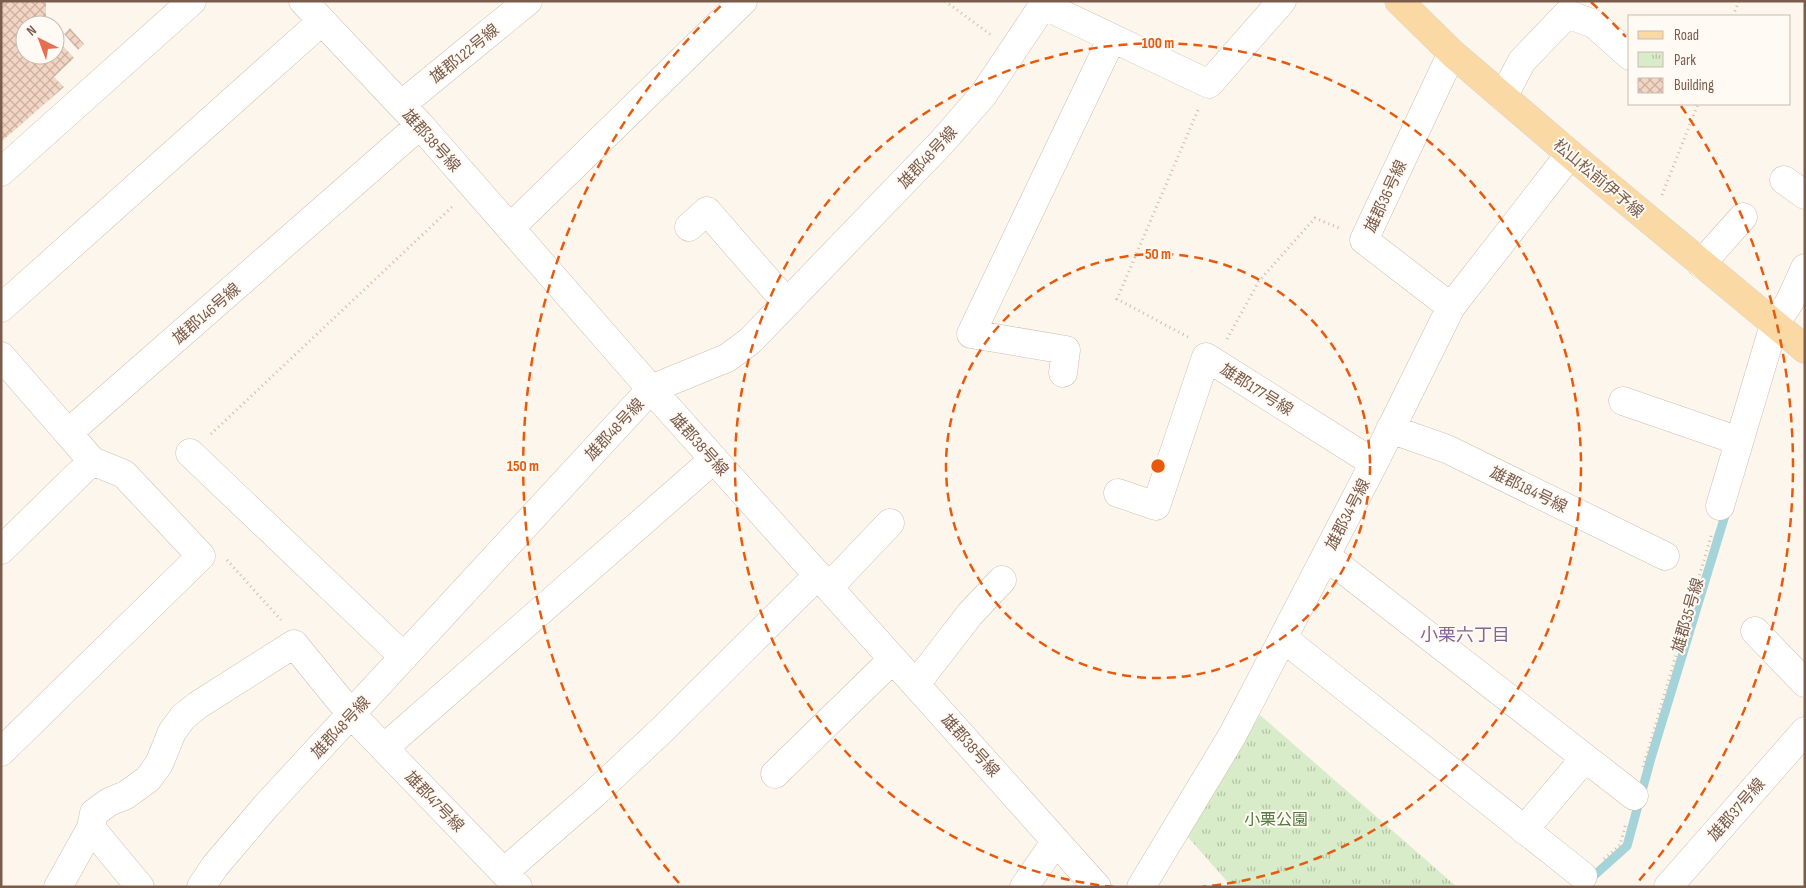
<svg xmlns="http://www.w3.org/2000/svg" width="1806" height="888" viewBox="0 0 1806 888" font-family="'Sofia Sans Condensed','Noto Sans JP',sans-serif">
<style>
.park{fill:url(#park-tufts)}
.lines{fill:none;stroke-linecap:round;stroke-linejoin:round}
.stream{stroke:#a5d3da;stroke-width:9}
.building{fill:url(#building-cross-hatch)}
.minor-casing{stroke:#d1beb0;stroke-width:29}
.major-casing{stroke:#dad1cd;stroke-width:29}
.path{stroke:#d9b8a5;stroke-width:3;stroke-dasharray:1 4;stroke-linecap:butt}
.minor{stroke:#fff;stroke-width:28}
.major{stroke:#fbd9a5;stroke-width:28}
.ring{fill:none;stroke:#e8590c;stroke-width:2.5;stroke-dasharray:9 6}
.labels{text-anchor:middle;stroke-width:4;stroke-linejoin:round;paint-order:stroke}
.street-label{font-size:16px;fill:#7a5c4d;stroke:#fffaf3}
.park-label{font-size:16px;fill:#537a41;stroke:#fffaf3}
.neighbourhood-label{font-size:18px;fill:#846695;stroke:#fffaf3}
.centre{fill:#e8590c;stroke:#fffaf3;stroke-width:2.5}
.ring-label{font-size:15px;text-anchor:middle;font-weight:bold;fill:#e8590c;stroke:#fffaf3;stroke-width:4;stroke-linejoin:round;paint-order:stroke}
</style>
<defs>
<pattern id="park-tufts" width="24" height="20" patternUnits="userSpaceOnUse" patternTransform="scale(1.25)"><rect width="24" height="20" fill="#d8ecc9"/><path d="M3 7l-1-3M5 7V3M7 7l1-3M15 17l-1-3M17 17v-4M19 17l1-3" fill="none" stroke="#b4c2a5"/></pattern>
<pattern id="building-cross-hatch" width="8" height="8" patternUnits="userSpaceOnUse" patternTransform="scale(1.25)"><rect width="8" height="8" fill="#f3d5c3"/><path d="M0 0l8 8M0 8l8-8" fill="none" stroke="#cab0a1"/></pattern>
</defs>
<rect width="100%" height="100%" fill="#fdf6ec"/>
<path class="park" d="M1260 715 1457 887H1232L1187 836Z"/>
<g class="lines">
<path class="stream" d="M1588 881 1627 846 1651 758 1727 509"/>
</g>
<path class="building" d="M1 1H46V25H25V55H55V37L74 58 54 77 64 87 1 142Z
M70 28 84 44 78 50 64 34Z"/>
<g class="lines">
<g class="minor-casing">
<path id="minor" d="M303 1 420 125 651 389 1097 887
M1043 5 1209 84 1282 1
M1503 97 1522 61 1567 14 1594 24 1630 56
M401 105 528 1
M1 172 192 1
M1784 180 1805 195
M689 227 707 211 787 303
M510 228 743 1
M1701 264 1743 217
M1451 307 1364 240 1452 53
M1 308 322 21
M1 356 68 433 420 125
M1063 373 1066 350 971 334 1112 38
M1623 401 1739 441
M1390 429 1447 449 1665 556
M190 453 404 657
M1118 493 1156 506 1206 357 1374 463
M1720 506 1774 325 1789 303 1805 268
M1 550 92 461
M1326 556 1634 796
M829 587 890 523
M1755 631 1805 683
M1283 638 1583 876
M916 684 970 614 1002 580
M384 748 714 459
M1 752 201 556 124 474 92 461 68 433
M775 774 893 659
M91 828 94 813 109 802 126 795 148 779 159 764 172 732 183 717 198 705 294 644 351 714 518 887
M1524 830 1585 758
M504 872 595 793 664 728 818 575
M58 887 91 828 140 887
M201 887 215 866 266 806 651 389 727 358 750 341 942 142 983 95 1046 1
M1024 887 1056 841
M1141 887 1232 736 1374 463 1451 307 1570 154
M1668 887 1805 731"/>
</g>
<g class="major-casing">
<path id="major" d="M1399 1 1452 53 1570 154 1805 349"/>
</g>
<path class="path" d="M945 1 991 35
M1733 16 1739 1
M1662 195 1698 104
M1188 337 1117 299 1198 110
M1227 339 1259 281 1315 218 1339 228
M211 434 454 205
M227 560 281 620
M1643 767 1712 533
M1604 859 1620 845 1626 823"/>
<use href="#minor" class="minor"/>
<use href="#major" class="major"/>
</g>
<g class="ring">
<circle cx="1158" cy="466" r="212"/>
<path d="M1114 887A423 423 0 1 1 1202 887"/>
<path d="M679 883A635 635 0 0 1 725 2M1591 2A635 635 0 0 1 1626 37M1681 106A635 635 0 0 1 1637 883"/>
</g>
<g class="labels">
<g class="street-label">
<text transform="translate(464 53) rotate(-39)" y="6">雄郡122号線</text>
<text transform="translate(432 140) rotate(48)" y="6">雄郡38号線</text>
<text transform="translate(927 157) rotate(-47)" y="6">雄郡48号線</text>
<text transform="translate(1599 178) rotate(40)" y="6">松山松前伊予線</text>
<text transform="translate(1385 196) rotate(-65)" y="6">雄郡36号線</text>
<text transform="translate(206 313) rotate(-41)" y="6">雄郡146号線</text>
<text transform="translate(1257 389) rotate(32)" y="6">雄郡177号線</text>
<text transform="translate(614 429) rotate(-47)" y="6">雄郡48号線</text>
<text transform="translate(700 444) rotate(48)" y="6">雄郡38号線</text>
<text transform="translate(1529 489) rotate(26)" y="6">雄郡184号線</text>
<text transform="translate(1347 514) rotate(-63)" y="6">雄郡34号線</text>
<text transform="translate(1687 615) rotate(-74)" y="6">雄郡35号線</text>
<text transform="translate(340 727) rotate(-47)" y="6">雄郡48号線</text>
<text transform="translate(971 745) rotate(48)" y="6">雄郡38号線</text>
<text transform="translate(435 801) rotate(46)" y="6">雄郡47号線</text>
<text transform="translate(1736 809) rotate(-49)" y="6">雄郡37号線</text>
</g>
<g class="park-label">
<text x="1276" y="825">小栗公園</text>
</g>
<g class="neighbourhood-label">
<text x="1465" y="641">小栗六丁目</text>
</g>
</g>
<circle cx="1158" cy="466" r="8" class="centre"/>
<g class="ring-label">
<text x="1158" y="48">100 m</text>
<text x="1158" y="259">50 m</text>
<text x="523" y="471">150 m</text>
</g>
<rect width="1806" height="888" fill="none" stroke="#7a5c4d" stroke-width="5"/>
<rect x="1628" y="15" width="162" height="90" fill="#fffaf3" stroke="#cabbb1"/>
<rect x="1638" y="31" width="25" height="8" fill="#fbd9a5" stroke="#cabbb1"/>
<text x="1674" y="40" font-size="15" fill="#7a5c4d">Road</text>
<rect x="1638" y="52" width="25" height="15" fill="url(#park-tufts)" stroke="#cabbb1"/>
<text x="1674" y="65" font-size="15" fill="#7a5c4d">Park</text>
<rect x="1638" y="78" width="25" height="15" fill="url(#building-cross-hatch)" stroke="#cabbb1"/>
<text x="1674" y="90" font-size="15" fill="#7a5c4d">Building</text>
<g transform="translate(40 40) rotate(318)"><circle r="24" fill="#fffaf3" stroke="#cabbb1"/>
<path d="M0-4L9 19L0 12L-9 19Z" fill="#e76f51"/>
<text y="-8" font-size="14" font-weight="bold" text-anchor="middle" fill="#7a5c4d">N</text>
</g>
</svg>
